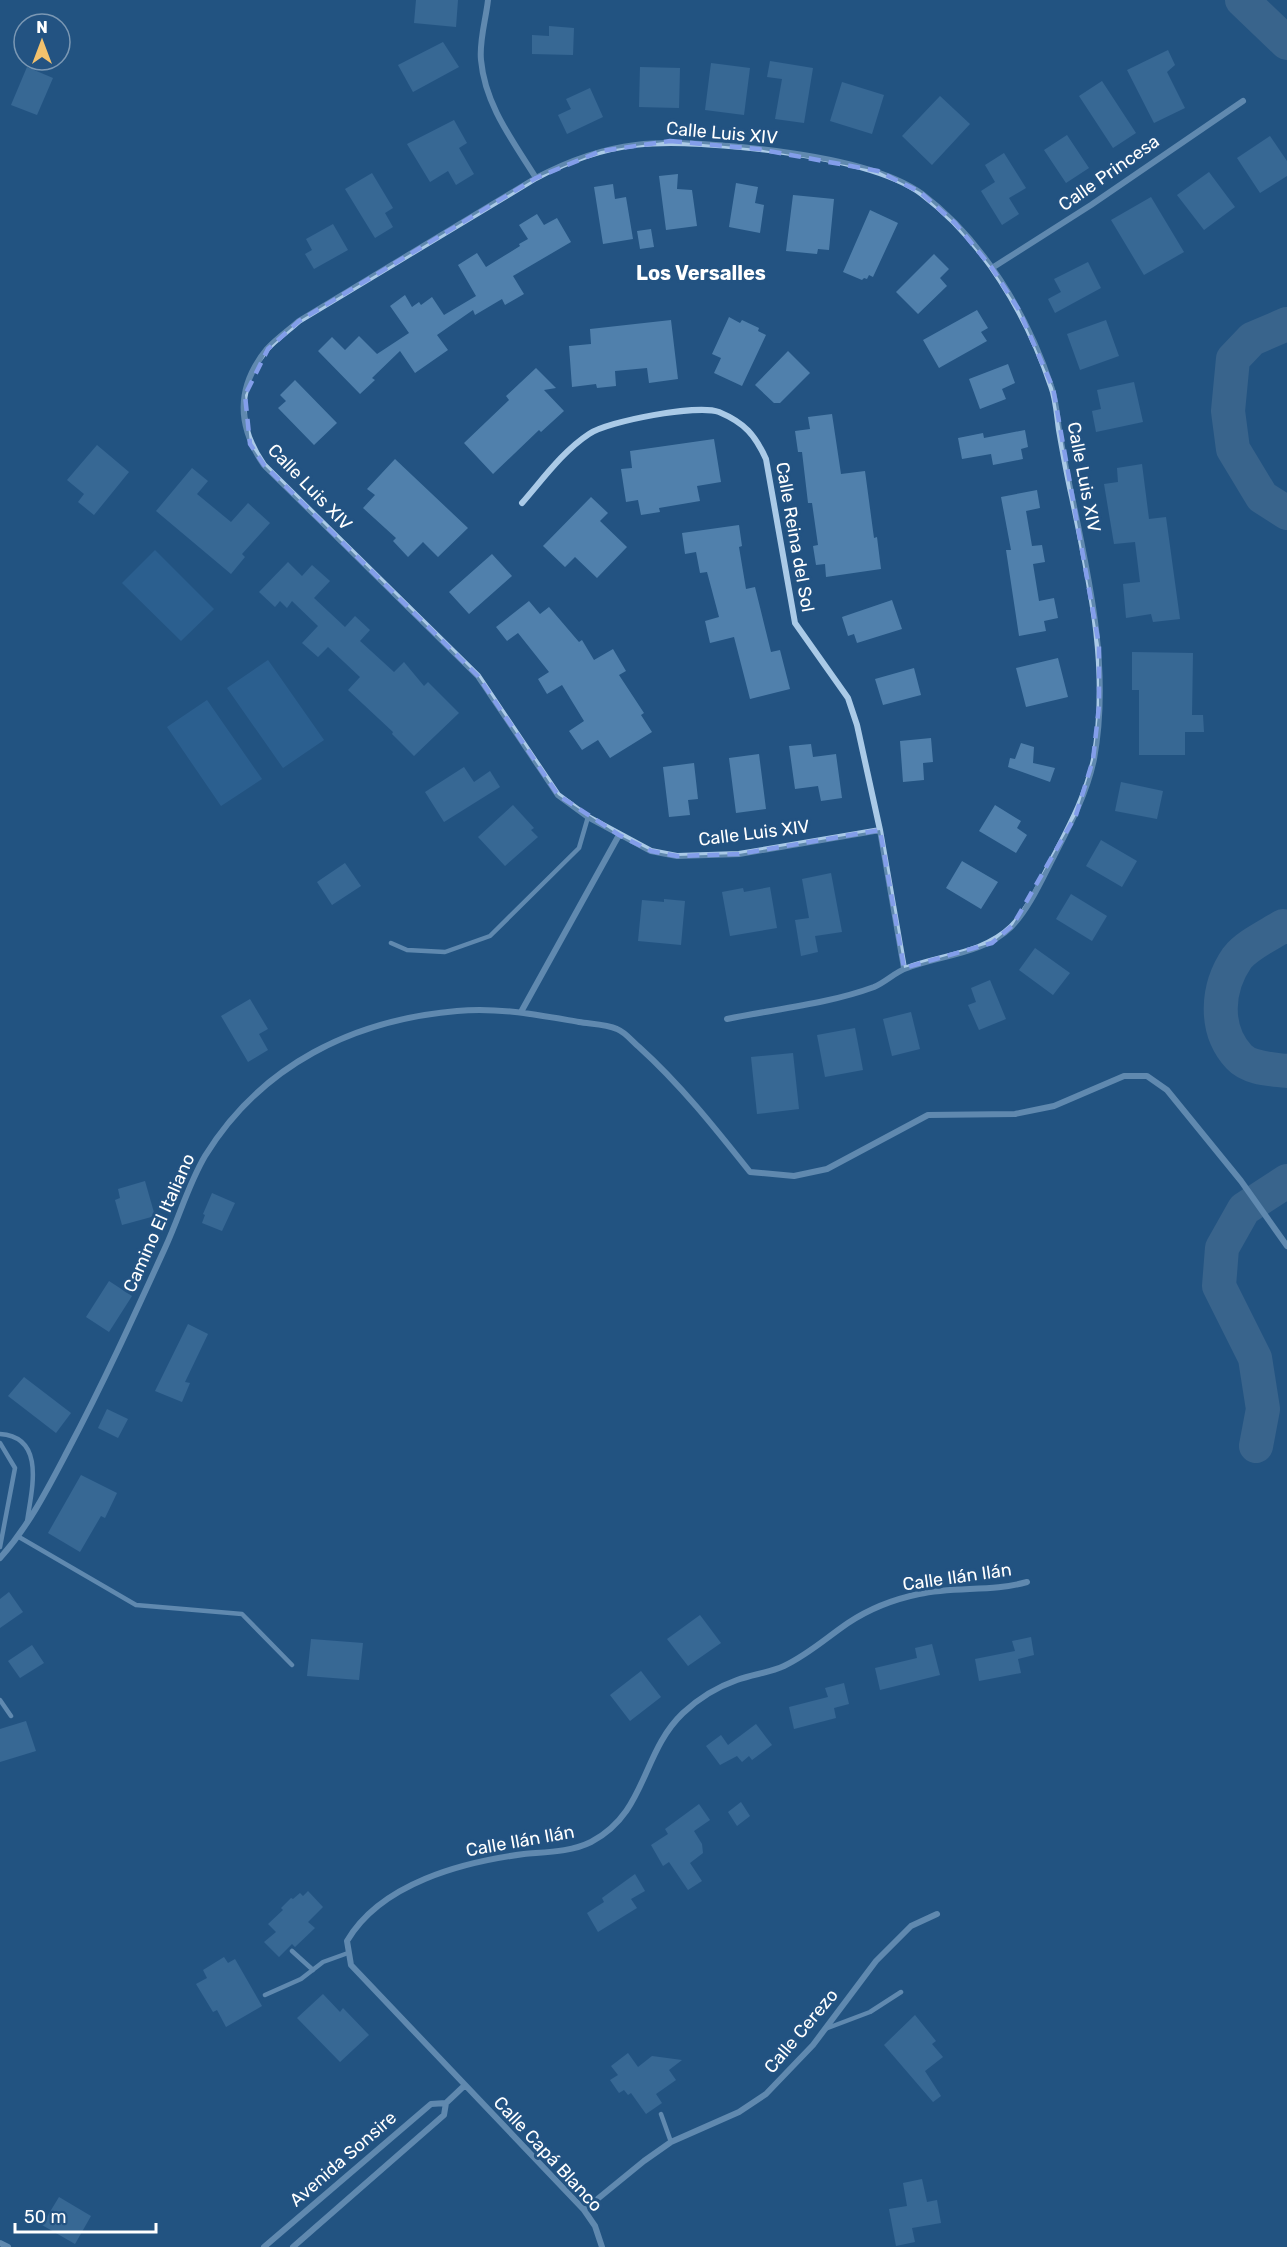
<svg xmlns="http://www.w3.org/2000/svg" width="1287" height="2247" viewBox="0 0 1287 2247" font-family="Rubik,sans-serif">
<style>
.green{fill:#376ea0}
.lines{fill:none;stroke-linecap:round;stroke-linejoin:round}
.river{stroke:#557899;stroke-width:34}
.building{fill:#5080ac}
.service{stroke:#aacae7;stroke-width:4.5}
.minor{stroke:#aacae7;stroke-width:6}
.marked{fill:none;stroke:#839eea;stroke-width:4.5;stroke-dasharray:12 8;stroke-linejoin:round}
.labels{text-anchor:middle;stroke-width:6;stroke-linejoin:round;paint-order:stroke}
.street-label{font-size:18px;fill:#fff;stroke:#235382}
.neighbourhood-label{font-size:20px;font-weight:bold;fill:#fff;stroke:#235382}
</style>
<rect width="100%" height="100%" fill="#235382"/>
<path class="green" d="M155 550 214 609 181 641 122 583Z
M268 660 324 740 283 768 227 688Z
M207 700 262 779 221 806 167 727Z"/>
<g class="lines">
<path class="river" d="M1242 0 1287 43
M1287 324 1252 339 1233 359 1228 411 1233 449 1262 497 1287 513
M1287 927 1283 926C1269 935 1247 945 1237 958 1217 987 1213 1029 1239 1057 1250 1069 1272 1069 1287 1071
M1256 1446 1263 1409 1255 1358 1219 1286 1222 1248 1244 1209 1287 1181"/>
</g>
<path class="building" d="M416 0H458L456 27 414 23Z
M549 26 574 28 573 55 532 54V35L549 36Z
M443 42 459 67 413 92 398 65Z
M1168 50 1175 65 1167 72 1185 108 1154 123 1127 70Z
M770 61 813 68 804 123 775 119 782 79 767 77Z
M711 63 750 68 744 115 705 110Z
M27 67 53 78 37 115 11 105Z
M640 67 680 68 679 108 639 107Z
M1102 81 1136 133 1113 148 1079 96Z
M842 82 884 95 872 134 830 121Z
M590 88 603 117 567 134 558 115 571 109 566 99Z
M940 96 970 124 932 165 902 136Z
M454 120 467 143 459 148 474 174 456 185 448 171 430 182 407 144Z
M1067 135 1089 168 1066 183 1044 150Z
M1270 136 1287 161V176L1260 193 1237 158Z
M1004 153 1026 188 1009 198 1019 214 1002 225 981 191 995 182 985 165Z
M1209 172 1235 207 1204 230 1177 195Z
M372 173 393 208 385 213 393 227 375 238 345 189Z
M678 174 677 189 692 190 697 226 666 230 659 176Z
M736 183 758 187 755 203 764 205 760 233 729 227Z
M613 184 615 199 626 197 633 239 603 244 594 187Z
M793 195 834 199 829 250 818 249 817 254 786 251Z
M1151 197 1184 252 1144 275 1111 220Z
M870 210 898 223 873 277 869 275 867 279 864 278 862 280 843 272Z
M537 214 544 225 557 218 571 242 513 276 524 294 505 305 502 299 475 315 473 310 437 335 448 350 415 373 400 351 372 378 375 380 360 394 318 351 332 337 345 350 359 336 377 354 409 333 390 306 405 295 412 307 419 302 421 305 432 297 444 315 476 296 458 265 477 253 486 267 520 246 519 244 528 239 519 225Z
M333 224 348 250 314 269 305 254 312 250 306 239Z
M651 229 654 247 640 249 637 231Z
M934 254 949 269 940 278 947 286 918 314 896 292Z
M1088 262 1101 288 1055 313 1048 299 1061 292 1054 279Z
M977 310 988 328 981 332 987 341 939 368 923 340Z
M729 317 740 323 742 320 759 328 758 331 766 335 742 386 714 373 721 358 712 354Z
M671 320 678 379 649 383 647 368 615 371 616 386 597 388 596 384 572 387 569 346 591 344 590 329Z
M1106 320 1119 356 1080 370 1067 334Z
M788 351 810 373 780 403H774L755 385Z
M1008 364 1015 383 1002 389 1006 399 980 409 969 379Z
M536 368 556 388 544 390 564 411 541 432 539 430 493 474 464 443 509 400 506 396Z
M295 380 337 423 314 445 278 408 286 401 280 395Z
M1134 382 1143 422 1096 432 1092 411 1101 409 1097 390Z
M832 414 841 474 865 471 874 538 877 537 881 569 826 577 825 564 816 565 813 546 818 545 812 503H808L802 452H798L795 431 810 429 808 417Z
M1025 430 1028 447 1021 449 1023 459 993 465 991 454 962 459 958 438 983 433 984 438Z
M714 439 721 482 697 486 700 501 659 508 660 512 641 515 638 500 626 502 621 469 632 468 630 451Z
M97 445 129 472 94 515 78 502 84 494 67 480Z
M395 459 468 528 438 557 423 542 408 557 393 541 396 538 363 508 375 495 367 489Z
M1142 464 1149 519 1166 517 1180 619 1153 622 1151 614 1126 618 1123 584 1140 582 1135 542 1114 544 1104 484 1118 482 1117 468Z
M192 468 208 481 197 494 231 522 248 503 270 523 242 554 245 557 231 574 156 511Z
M1037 490 1040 508 1026 511 1032 546 1042 545 1045 562 1033 564 1039 601 1054 598 1058 618 1044 621 1046 631 1019 636 1006 550H1011L1001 497Z
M591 497 608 513 600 521 627 547 597 578 575 557 565 567 543 546Z
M739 525 742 546 739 547 746 589 755 587 771 652 780 650 790 689 750 699 734 637 710 643 705 621 719 617 707 572 700 573 696 552 685 554 682 533Z
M492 554 512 576 469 614 449 592Z
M288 562 302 576 312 565 330 581 314 598 345 627 355 616 370 630 360 641 394 672 404 662 424 686 428 682 459 713 414 756 392 734 393 732 348 690 360 677 328 647 318 657 302 643 318 626 292 601 287 608 280 601 275 607 259 592Z
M892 600 902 629 857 643 854 634 848 636 842 617Z
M529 601 540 614 549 607 579 642 582 640 594 660 613 649 626 671 619 675 644 713 641 715 652 732 610 758 598 740 582 750 569 731 584 721 562 685 547 694 538 679 549 672 518 633 507 641 496 627Z
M1132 652 1193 653 1192 715H1203L1204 732H1185V755H1139V690H1132Z
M1058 658 1068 697 1026 707 1016 668Z
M914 668 921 695 883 705 875 679Z
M931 738 933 762 923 763 924 780 903 782 900 741Z
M1021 743 1034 747 1033 763 1055 768 1050 782 1008 767 1010 758 1015 759Z
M811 744 813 757 836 754 842 798 821 801 818 786 795 789 789 746Z
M759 754 766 809 736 813 729 758Z
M694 763 698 799 688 800 690 815 669 817 663 767Z
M464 767 474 782 490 771 500 787 444 822 425 792Z
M1121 782 1163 791 1157 819 1115 811Z
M513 805 534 828 531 830 538 837 505 866 478 837Z
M995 805 1021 821 1017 828 1027 835 1016 853 979 831Z
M1101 840 1137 861 1122 887 1086 866Z
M962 861 998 882 981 909 946 888Z
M345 863 361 886 332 905 317 882Z
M831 873 842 932 815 936 818 952 801 956 795 920 809 918 802 879Z
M770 887 777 928 730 936 722 892 743 888 744 892Z
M1071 894 1107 916 1092 941 1056 919Z
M664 899 685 901 681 945 638 941 642 900 664 902Z
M1035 948 1070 973 1053 995 1019 970Z
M990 980 1006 1019 979 1030 968 1005 976 1002 971 988Z
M250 999 268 1029 259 1034 268 1050 248 1062 221 1016Z
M911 1012 920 1049 892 1056 883 1019Z
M855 1028 863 1070 825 1077 817 1035Z
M793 1053 799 1109 757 1114 751 1057Z
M145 1181 155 1216 122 1225 115 1200 120 1198 118 1189Z
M212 1193 235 1203 222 1231 202 1223 205 1215 203 1214Z
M109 1281 132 1296 109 1332 86 1317Z
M188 1324 208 1334 185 1382 190 1383 182 1402 155 1391Z
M24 1377 71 1413 56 1433 8 1396Z
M107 1409 128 1419 118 1438 98 1428Z
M81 1475 117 1493 105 1518 101 1516 80 1552 48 1533Z
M9 1592 23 1612 0 1628V1599Z
M700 1615 721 1643 688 1666 667 1639Z
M1031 1637 1034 1655 1018 1659 1021 1673 979 1681 975 1659 1015 1651 1012 1641Z
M311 1639 363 1643 359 1680 307 1676Z
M932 1644 940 1675 880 1690 875 1668 917 1658 915 1648Z
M32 1645 44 1663 20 1678 8 1661Z
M641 1671 661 1697 630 1721 610 1695Z
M844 1683 849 1704 834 1708 836 1718 794 1729 789 1707 828 1697 825 1688Z
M26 1721 36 1751 0 1762V1729Z
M756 1724 772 1745 752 1760 749 1756 742 1762 737 1756 720 1765 706 1746 721 1735 728 1745Z
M741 1802 750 1816 737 1826 728 1812Z
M699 1804 710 1820 694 1831 702 1844 703 1853 690 1863 702 1881 688 1890 669 1862 663 1866 651 1845 668 1834 665 1829Z
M635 1874 645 1891 631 1899 637 1908 598 1932 587 1913 604 1902 602 1898Z
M308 1891 323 1907 308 1922 315 1928 295 1947 292 1944 279 1957 264 1942 276 1932 268 1924 283 1910 281 1908 291 1898 293 1899 300 1893 303 1896Z
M224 1957 228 1963 235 1959 262 2006 226 2027 217 2010 213 2012 196 1984 207 1978 203 1970Z
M323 1994 340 2012 343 2008 369 2035 340 2062 297 2018Z
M915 2015 936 2041 932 2044 943 2057 925 2071 941 2096 933 2102 884 2045Z
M628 2053 638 2067 652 2056 682 2060 669 2070 676 2080 656 2094 662 2103 646 2114 631 2093 628 2095 624 2090 619 2093 610 2080 618 2075 611 2066Z
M922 2179 927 2202 937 2200 941 2223 912 2228 915 2242 896 2246 889 2209 907 2206 903 2183Z
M59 2197 91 2216 75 2244 42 2225Z"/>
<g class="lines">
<path class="service" d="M391 943 407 950 445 952 490 936 579 848 588 817
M0 1434C47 1437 31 1492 27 1522
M0 1443 15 1468 0 1547
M19 1537 136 1605 242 1614 292 1665
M0 1700 11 1716
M292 1951 313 1970
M265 1995 301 1979 323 1962 348 1953
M825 2029 870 2012 901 1992
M661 2114 671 2142"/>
<path class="minor" d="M488 0C486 19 479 41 481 60 485 105 513 141 536 178
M992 268 1091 205 1243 101
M522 503C543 479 563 451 589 434 608 421 698 404 719 412 745 423 755 435 766 459L795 623 848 698 857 725 880 830 904 968
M521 1012 619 835
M727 1019C775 1009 828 1004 874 987 886 982 895 972 907 968 941 955 983 954 1011 927 1029 909 1042 879 1054 856 1070 825 1087 793 1094 759 1110 672 1090 582 1072 497 1067 475 1063 453 1059 430 1057 416 1056 399 1051 386 1027 314 983 240 922 194 880 163 792 152 741 147 658 140 612 138 536 178L299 321C289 330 276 339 267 349 236 387 237 426 264 465L478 676 558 795 588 817 651 851 677 856 739 854 880 830
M0 1558C29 1526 48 1488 68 1450 103 1384 134 1316 165 1248 179 1218 188 1185 205 1156 261 1065 353 1020 457 1011 498 1007 538 1015 579 1022 591 1024 606 1024 617 1029 625 1032 632 1041 639 1047 680 1084 715 1128 750 1172L794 1176 827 1169 928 1115 1015 1114 1054 1106 1124 1076H1147L1167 1090 1241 1181 1287 1246
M584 2210 644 2161 671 2142 739 2112 766 2094 813 2045 876 1961 911 1926 937 1914
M0 2243 8 2247
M264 2247 431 2104 446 2103 464 2086
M293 2247 444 2115 446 2103
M602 2247 595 2226 584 2210 351 1965 347 1941C381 1883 463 1862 524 1854 546 1852 571 1852 591 1842 647 1813 641 1753 683 1713 699 1698 717 1687 737 1680 753 1674 769 1673 784 1666 809 1654 826 1638 848 1623 869 1609 895 1599 919 1594 955 1586 992 1592 1027 1582"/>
</g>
<path d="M0 0H1287V2247H0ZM670 141 758 149 878 171 920 192 955 223 992 268 1019 310 1053 388 1099 645V706L1093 760 1076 815 1013 925 992 943 904 968 880 830 739 854 677 856 651 851 619 835 558 795 478 676 264 465 250 444 245 395 268 349 299 321 536 178 601 151Z" fill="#235382" fill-opacity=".55" fill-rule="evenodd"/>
<path class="marked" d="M670 141 758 149 878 171 920 192 955 223 992 268 1019 310 1053 388 1099 645V706L1093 760 1076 815 1013 925 992 943 904 968 880 830 739 854 677 856 651 851 619 835 558 795 478 676 264 465 250 444 245 395 268 349 299 321 536 178 601 151Z"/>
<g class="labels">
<g class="street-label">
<text transform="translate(722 133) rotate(5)" y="6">Calle Luis XIV</text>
<text transform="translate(1109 173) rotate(-35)" y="6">Calle Princesa</text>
<text transform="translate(1084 477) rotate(79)" y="6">Calle Luis XIV</text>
<text transform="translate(310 487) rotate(46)" y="6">Calle Luis XIV</text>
<text transform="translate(795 537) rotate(80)" y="6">Calle Reina del Sol</text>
<text transform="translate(754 833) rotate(-7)" y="6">Calle Luis XIV</text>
<text transform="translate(159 1223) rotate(-66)" y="6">Camino El Italiano</text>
<text transform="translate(957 1577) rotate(-8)" y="6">Calle Ilán Ilán</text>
<text transform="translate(520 1841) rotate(-10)" y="6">Calle Ilán Ilán</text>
<text transform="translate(801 2031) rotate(-50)" y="6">Calle Cerezo</text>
<text transform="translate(548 2154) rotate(47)" y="6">Calle Capá Blanco</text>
<text transform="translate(343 2159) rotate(-41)" y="6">Avenida Sonsire</text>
</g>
<g class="neighbourhood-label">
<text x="701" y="280">Los Versalles</text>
</g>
</g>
<g transform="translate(42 42)"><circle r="28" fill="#235382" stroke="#7b98b4" stroke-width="1.5"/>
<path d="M0-4.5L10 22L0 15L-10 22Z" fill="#f3c26d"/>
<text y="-9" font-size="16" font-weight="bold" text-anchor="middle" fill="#ffffff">N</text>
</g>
<path d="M15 2223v9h141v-9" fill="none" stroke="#ffffff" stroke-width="3"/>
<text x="24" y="2223" font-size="18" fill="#ffffff" stroke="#235382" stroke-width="4.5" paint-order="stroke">50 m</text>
</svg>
